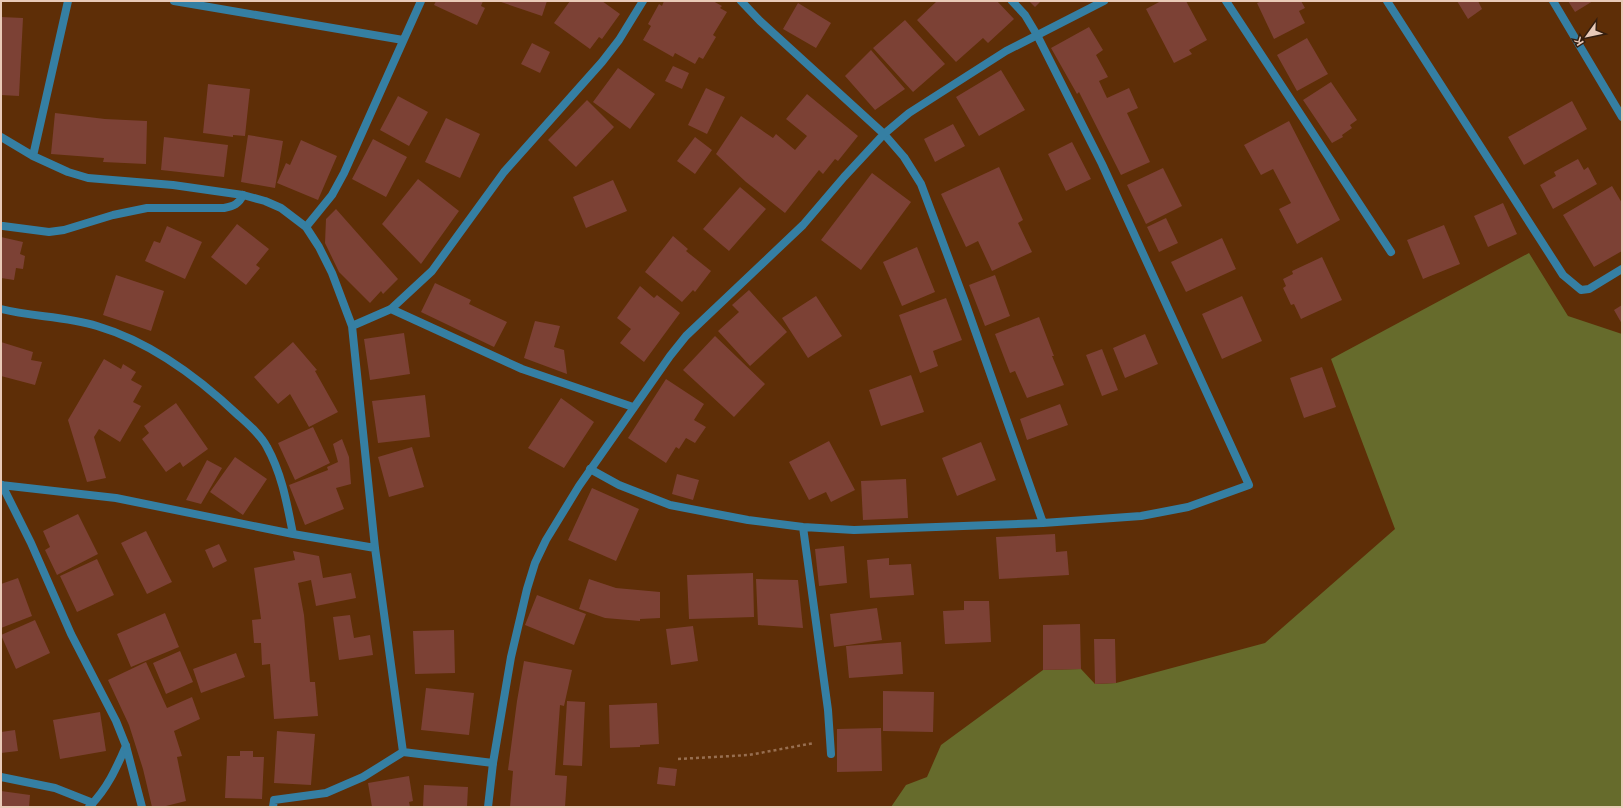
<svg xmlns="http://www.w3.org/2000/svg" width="1623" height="808" viewBox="0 0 1623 808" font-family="Helvetica,sans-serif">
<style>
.forest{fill:#666b2c}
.building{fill:#7c4135}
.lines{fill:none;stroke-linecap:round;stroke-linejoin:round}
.path{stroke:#976e50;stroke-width:2.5;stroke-dasharray:3 3;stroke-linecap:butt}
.service{stroke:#357fa3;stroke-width:8}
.minor{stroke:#357fa3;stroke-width:8}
.tertiary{stroke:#357fa3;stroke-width:8}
</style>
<rect width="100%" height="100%" fill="#5e2e07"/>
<path class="forest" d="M1529 253 1568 316 1622 334V807H891L906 785 927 777 941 745 1043 670 1081 669 1095 684 1116 683 1265 643 1395 529 1331 359Z"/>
<path class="building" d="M436 1H483L481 6 485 8 477 25 434 5Z
M498 1H547L542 16Z
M570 1H602L620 14 602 39 599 37 590 49 554 23Z
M664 1H713L722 6 720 8 727 12 713 35 716 37 703 59 699 57 695 64 675 53 673 57 643 40 651 26 648 24 659 4 662 6Z
M937 1H997L1014 19 988 43 983 38 956 62 917 20Z
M1029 1H1041L1035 7Z
M1161 1H1186L1207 40 1189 50 1192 54 1174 63 1146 9Z
M1262 1H1301L1305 8 1299 11 1305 23 1274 39 1257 3Z
M1457 1H1478L1482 9 1468 19Z
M1568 1H1593L1575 12Z
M798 3 831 23 816 48 783 29Z
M1 17 23 18 19 96 1 95Z
M905 20 945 64 913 92 873 48Z
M1089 27 1103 50 1096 55 1108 77 1099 81 1107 98 1129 88 1138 108 1127 113 1150 162 1121 175 1079 92 1077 94 1051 48Z
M1307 38 1328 74 1297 91 1277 55Z
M532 43 550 52 540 73 521 64Z
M871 50 905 89 875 110 845 76Z
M673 66 689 73 682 89 665 81Z
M618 68 655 94 630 129 593 102Z
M1001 70 1025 110 979 136 956 97Z
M1331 82 1357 120 1350 125 1352 128 1342 135 1343 137 1332 143 1303 100Z
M208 84 250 89 245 136 233 135V137L203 133Z
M706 88 725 97 707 134 688 125Z
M807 94 858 136 838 161 835 159 823 174 819 170 785 213 746 182 716 154 741 116 773 138 776 134 795 150 807 136 786 119Z
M398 96 428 112 409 146 380 130Z
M587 100 614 127 576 167 548 140Z
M1572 101 1587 129 1524 165 1508 137Z
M55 113 105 119 147 121 146 164 103 162 104 158 51 154Z
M446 118 480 134 460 178 425 162Z
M1289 121 1340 220 1297 244 1279 209 1291 203 1273 169 1261 175 1244 145Z
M953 124 965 146 935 162 924 139Z
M248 135 283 141 275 188 241 182Z
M164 137 228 145 224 177 161 170Z
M695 137 712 150 695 174 677 161Z
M373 139 407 157 386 197 352 179Z
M301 140 337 156 318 200 277 183 286 163 290 165Z
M1072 142 1091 179 1066 191 1048 154Z
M1578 159 1584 170 1588 167 1597 184 1553 209 1540 185 1556 176 1554 172Z
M999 167 1023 220 1018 223 1032 252 992 271 978 241 966 247 941 194Z
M1163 168 1182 206 1146 224 1127 185Z
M872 173 911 202 861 270 821 240Z
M418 179 459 211 421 264 382 224Z
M613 180 627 211 586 228 573 197Z
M1612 186 1622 203V251L1594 267 1563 215Z
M740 187 766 209 729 251 703 229Z
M1503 203 1517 234 1488 247 1474 216Z
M336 209 398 279 383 294 381 291 370 303 339 272 325 243 326 219Z
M1166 218 1178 243 1159 252 1147 227Z
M237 224 269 249 256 265 260 268 246 285 211 257Z
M1444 225 1460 264 1423 279 1407 240Z
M167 226 202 242 185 279 145 261 154 241 160 243Z
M673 236 688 249 686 251 711 271 695 292 693 290 682 302 645 272Z
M1 237 23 242 20 254 25 256 23 269 16 268 14 280 1 278Z
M1222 238 1236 269 1186 292 1171 262Z
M917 247 935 292 902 306 883 262Z
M1322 257 1342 300 1301 319 1294 304 1291 305 1283 288 1286 286 1283 279 1293 274 1292 271Z
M116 275 164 291 151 331 103 315Z
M995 275 1010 316 985 326 969 285Z
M435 283 471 300 469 304 507 322 494 347 421 312Z
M640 286 654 298 657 295 680 313 644 362 620 343 631 329 617 318Z
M749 290 787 332 750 366 718 331 739 312 732 305Z
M816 296 842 336 808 358 782 318Z
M1242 296 1262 341 1222 359 1202 314Z
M946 298 962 340 933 351 938 366 920 373 899 315Z
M1622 305V324L1614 310Z
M1039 317 1054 356H1052L1064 385 1027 398 1015 371 1010 373 995 334Z
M535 321 560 326 554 347 564 350 567 374 524 358Z
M404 333 410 374 370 380 364 339Z
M1145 334 1158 364 1125 378 1113 348Z
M715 336 765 384 734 417 683 370Z
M1 342 33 352 31 360 42 362 35 385 1 376Z
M293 342 317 370 315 371 338 412 309 427 290 394 278 404 254 377Z
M1102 349 1118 390 1102 396 1086 355Z
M104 359 121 369 123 364 136 372 131 380 142 386 133 402 141 406 120 442 99 429 94 437 106 478 87 482 68 420Z
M1322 367 1336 407 1304 418 1290 378Z
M911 375 924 412 881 426 869 390Z
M666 379 704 404 694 420 706 427 695 443 686 438 679 449 676 447 666 463 628 438Z
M425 395 430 437 378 443 372 401Z
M561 398 594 422 564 468 528 448Z
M176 403 208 449 183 467 180 462 166 472 142 439 149 433 144 426Z
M1060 404 1068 425 1027 440 1020 419Z
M313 427 330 463 295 480 278 443Z
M342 439 349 457 351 484 336 488 344 509 305 525 289 485 328 470 327 467 338 462 333 444Z
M829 441 855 490 831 502 826 492 809 500 789 462Z
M981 442 996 480 957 496 942 458Z
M412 447 424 487 389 497 378 457Z
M235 457 267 479 243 515 210 492Z
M207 460 222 468 201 504 186 500Z
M677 474 699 480 693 500 672 494Z
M906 479 908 518 863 520 861 481Z
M592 488 639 509 616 561 568 540Z
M78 514 98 554 57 575 45 550 50 547 43 531Z
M146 531 172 582 147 594 121 543Z
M1055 534 1056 552 1067 551 1069 575 999 579 996 537Z
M219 544 227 561 213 568 205 550Z
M844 546 847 583 819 586 815 549Z
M293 551 319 556 323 578 351 573 356 598 316 606 311 580 298 583 304 615 310 682H315L318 716 274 719 270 664 262 665 261 643H254L252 620 261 619 254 568 295 560Z
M889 558V565L911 564 914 595 870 598 867 560Z
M97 559 114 595 77 612 60 576Z
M753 573 754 617 689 619 687 575Z
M18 578 32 616 1 628V584Z
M589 579 616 588 660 592V618L640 619V621L605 618 579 609Z
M756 579 798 580 803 628 758 625Z
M537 595 586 614 574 645 525 625Z
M964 601H989L991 642 945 644 943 611 964 610Z
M877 608 882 640 834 647 830 614Z
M165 613 179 647 131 667 117 634Z
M350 615 354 638 370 635 373 655 339 660 333 617Z
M35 620 50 653 16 669 1 635Z
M1080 624 1081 669 1043 670V625Z
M693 626 698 661 671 665 666 629Z
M454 630 455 673 415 674 413 631Z
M1094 639H1115L1116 683 1095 684Z
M901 642 903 674 849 678 846 646Z
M180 651 193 682 166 694 153 663Z
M236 653 245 677 201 693 193 669Z
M524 661 572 670 564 706 560 705 555 775 567 776 565 807H510L513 771 508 770 517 701Z
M146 662 167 708 192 697 200 719 174 731 182 756 177 757 186 801 162 807H152L143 769 129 725 108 680Z
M426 688 474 693 469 735 421 730Z
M883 691 934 692 933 732 883 731Z
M567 701 585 702 582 766 563 765Z
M657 703 659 744 640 745V747L610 748 609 705Z
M100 712 106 751 60 759 53 720Z
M881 728 882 771 837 772V729Z
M15 730 18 751 1 753V732Z
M277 731 315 734 311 785 274 783Z
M240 751H253V757H264L262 799 225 798 227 756H240Z
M659 767 677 769 675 786 657 784Z
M409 776 413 801 409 802 410 807H372L368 783Z
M424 785 468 787 467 807H423Z
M1 791 30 795 29 807H1Z"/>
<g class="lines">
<path class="path" d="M678 759 749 755 814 743"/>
<path class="service" d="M3 226 49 232 64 230 113 215 147 208H224C234 206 239 204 243 195
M1 777 55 788 93 803
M89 807C107 789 116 769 126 746"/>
<path class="minor" d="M174 1 403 40
M1226 1 1391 252
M1387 1 1563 275 1581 290 1589 289 1622 269
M1553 1 1622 117
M884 134 904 157 921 184 965 302 1043 523
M1 137 33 156 68 172 88 178 173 185 243 195 265 201 281 208 306 227 319 247 332 273 352 326 375 548 403 752
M33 156 68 1
M306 227 332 195 344 173 421 1
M1 309C32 317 65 316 97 326 151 342 198 377 239 416 249 425 261 435 267 447 282 474 287 504 293 534
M391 309 522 369 633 407
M352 326 391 309 432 271 504 172 602 62 619 40 643 1
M590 469 619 485 670 505 748 520 803 527 854 530 1043 523 1141 516 1188 507 1249 485 1102 164 1037 35 1025 15 1012 1
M1 485 116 498 293 534 375 548
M2 485 31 543 71 634 116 721 126 746 142 807
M803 527 828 710 831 754
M273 807 274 800 326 793 363 777 403 752 493 763"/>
<path class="tertiary" d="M741 1 760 21 884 134
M488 807 493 763 511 657 527 589 535 563 546 540 579 486 670 356 686 336 803 225 844 177 884 134 909 113 1006 51 1104 1"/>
</g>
<rect width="1623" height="808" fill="none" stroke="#e9cab8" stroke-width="4"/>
<g transform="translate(1587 36) rotate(237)" stroke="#341e0f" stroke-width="3" paint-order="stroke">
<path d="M0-3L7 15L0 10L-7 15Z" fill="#e9cab8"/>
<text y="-6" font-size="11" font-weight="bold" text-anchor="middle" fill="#e9cab8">K</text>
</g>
</svg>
